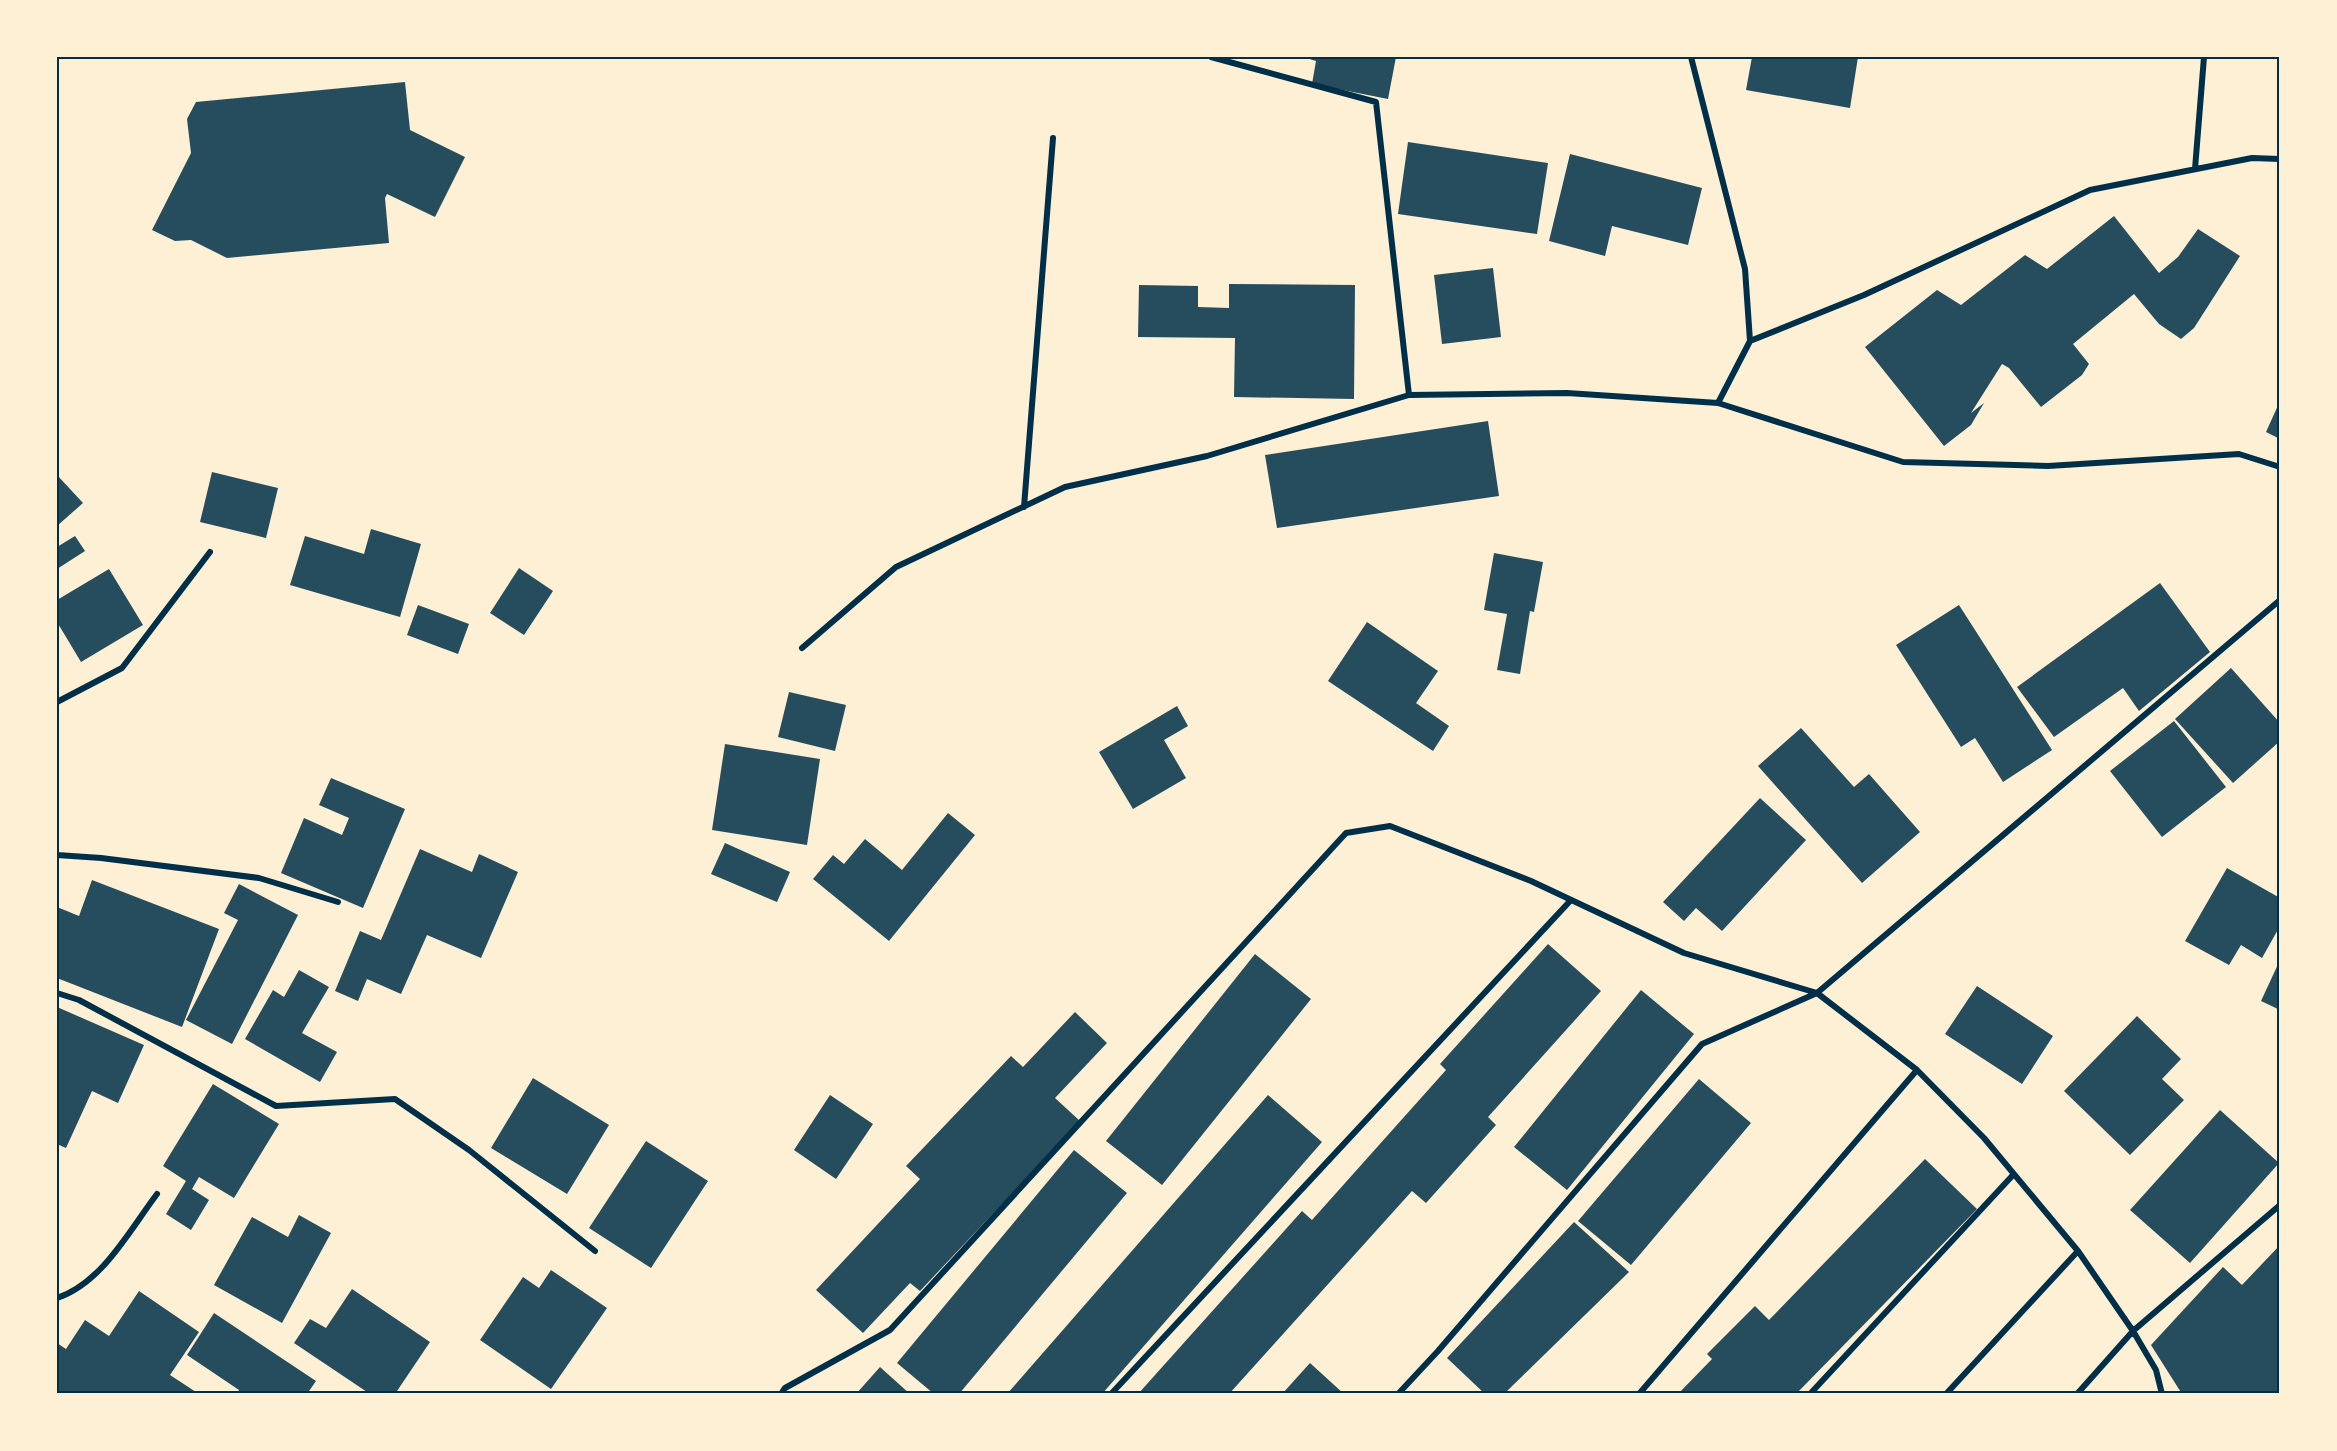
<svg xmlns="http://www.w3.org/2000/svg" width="2337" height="1451" viewBox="0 0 2337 1451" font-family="Signika,sans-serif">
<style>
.building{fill:#264d5e}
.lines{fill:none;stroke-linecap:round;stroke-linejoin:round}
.minor{stroke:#003049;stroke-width:6}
.neatline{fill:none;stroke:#003049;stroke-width:2}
</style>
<rect width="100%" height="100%" fill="#fdf0d5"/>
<path class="building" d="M1303 57H1396L1388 99 1312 84 1316 61Z
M1752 57H1858L1850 108 1746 90Z
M405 82 410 130 465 157 435 217 387 194 385 198 389 243 227 258 191 240 175 241 152 230 191 153 187 119 196 102Z
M1408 142 1548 163 1537 234 1398 214Z
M1570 154 1702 188 1688 245 1612 226 1605 256 1549 241Z
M2114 216 2159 273 2178 257 2198 229 2240 256 2194 328 2181 339 2159 324 2134 294 2073 344 2089 364 2082 375 2041 407 2009 368 2002 364 1971 413 1984 403 1971 425 1944 446 1865 347 1937 290 1961 305 2025 255 2047 269Z
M1493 268 1501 337 1442 344 1434 275Z
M1229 284 1355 285 1354 399 1234 397 1235 338 1138 337 1139 285 1198 286V307L1229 308Z
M2280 401V439L2266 432Z
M1488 421 1499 496 1277 528 1265 455Z
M212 472 278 488 266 538 200 522Z
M57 475 83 503 57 526Z
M371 529 421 544 400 617 290 585 305 536 364 554Z
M75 536 85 551 57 569V547Z
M1494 553 1543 562 1534 612 1530 611 1520 674 1497 670 1507 614 1484 610Z
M519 568 553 591 524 635 490 613Z
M109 569 143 625 81 662 57 622V600Z
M2160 583 2210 652 2139 711 2123 688 2054 737 2017 687Z
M418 605 469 624 458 654 407 635Z
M1959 605 2052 750 2003 782 1975 738 1961 747 1896 645Z
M1367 622 1438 671 1416 703 1449 726 1433 751 1328 681Z
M2231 668 2280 723V741L2233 783 2175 719Z
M789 692 846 705 835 751 778 737Z
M1177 706 1188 726 1164 740 1186 778 1133 809 1099 752Z
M2174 721 2226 787 2162 837 2110 771Z
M1801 728 1854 787 1869 774 1920 832 1862 883 1758 766Z
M725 744 820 759 807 845 712 830Z
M331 778 405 809 363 908 281 873 304 818 342 835 349 818 319 805Z
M1760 798 1806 840 1722 931 1696 908 1684 921 1663 902Z
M948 813 975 835 889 941 813 879 833 855 844 864 865 839 902 870Z
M725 843 790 872 777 902 711 874Z
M420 849 472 872 479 854 518 872 481 958 427 935 401 994 367 979 358 1001 335 991 360 931 381 940Z
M2227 868 2280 898V926L2262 958 2241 945 2229 965 2185 941Z
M92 880 219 929 182 1027 57 978V907L79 916Z
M239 884 298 915 232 1044 186 1020 238 920 224 913Z
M1548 944 1601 991 1488 1117 1496 1125 1426 1203 1412 1191 1229 1394H1138L1302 1211 1312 1220 1446 1070 1440 1064Z
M1255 954 1311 999 1162 1185 1106 1141Z
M2280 960V1010L2261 1001Z
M299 970 329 987 302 1033 337 1052 320 1082 245 1039 273 990 284 997Z
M1977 986 2053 1036 2022 1084 1945 1034Z
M1641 990 1694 1034 1567 1190 1514 1147Z
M57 1007 144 1045 118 1103 92 1091 66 1148 57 1144Z
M1075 1012 1107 1043 1055 1098 1080 1121 920 1291 910 1283 863 1333 816 1290 920 1179 906 1166 1011 1056 1023 1067Z
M2137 1016 2181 1059 2162 1079 2184 1100 2130 1155 2064 1091Z
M533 1078 609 1125 567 1194 491 1148Z
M1699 1079 1751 1123 1631 1265 1578 1221Z
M213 1084 279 1124 234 1198 199 1177 192 1189 209 1200 191 1230 166 1214 186 1181 163 1166Z
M830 1095 873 1124 836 1179 794 1150Z
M1268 1095 1322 1142 1102 1394H1007Z
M2220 1110 2279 1163 2190 1263 2130 1210Z
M646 1141 708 1181 651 1268 589 1228Z
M1074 1150 1127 1193 959 1394H934L897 1363Z
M1925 1159 1977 1209 1796 1394H1678L1712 1359 1707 1354 1755 1306 1769 1320Z
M299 1215 331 1233 282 1323 214 1285 252 1217 288 1237Z
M1574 1222 1629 1272 1504 1394H1485L1447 1358Z
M2280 1245V1394H2182L2151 1345 2223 1267 2242 1285Z
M551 1270 607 1308 551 1389 480 1340 523 1277 539 1288Z
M352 1289 430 1342 395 1394H370L294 1343 310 1319 326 1328Z
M139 1291 199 1332 170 1375 199 1394H57V1343L66 1349 85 1320 109 1336Z
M214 1313 316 1381 307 1394H237L239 1390 187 1355Z
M1310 1363 1344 1394H1282Z
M880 1367 910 1394H856Z"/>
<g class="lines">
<path class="minor" d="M1211 57 1376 102 1409 395
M1691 57 1745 269 1750 341
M2195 169 2204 57
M1718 403 1750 341 1864 295 2090 190 2252 158 2280 159
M1024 507 1053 138
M802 648 896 567 1065 487 1207 456 1409 395 1567 393 1718 403 1903 462 2048 466 2239 454 2280 467
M57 702 122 668 210 552
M57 855 101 858 259 878 338 902
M57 993 79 1000 276 1106 395 1099 469 1150 595 1251
M57 1298C102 1283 129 1231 157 1194
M781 1394 785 1388 890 1330 1346 833 1390 826 1531 881 1684 953 1817 993 1917 1070 1984 1138 2078 1251 2133 1331 2156 1370 2162 1394
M1111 1394 1571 900
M1398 1394 1438 1351 1702 1044 1817 993 2280 600
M1639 1394 1917 1070
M1810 1394 2013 1175
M1946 1394 2078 1251
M2077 1394 2133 1331 2280 1205"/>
</g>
<rect width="2337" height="1451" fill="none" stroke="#fdf0d5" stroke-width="117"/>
<rect x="58" y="58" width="2220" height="1334" class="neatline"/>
</svg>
